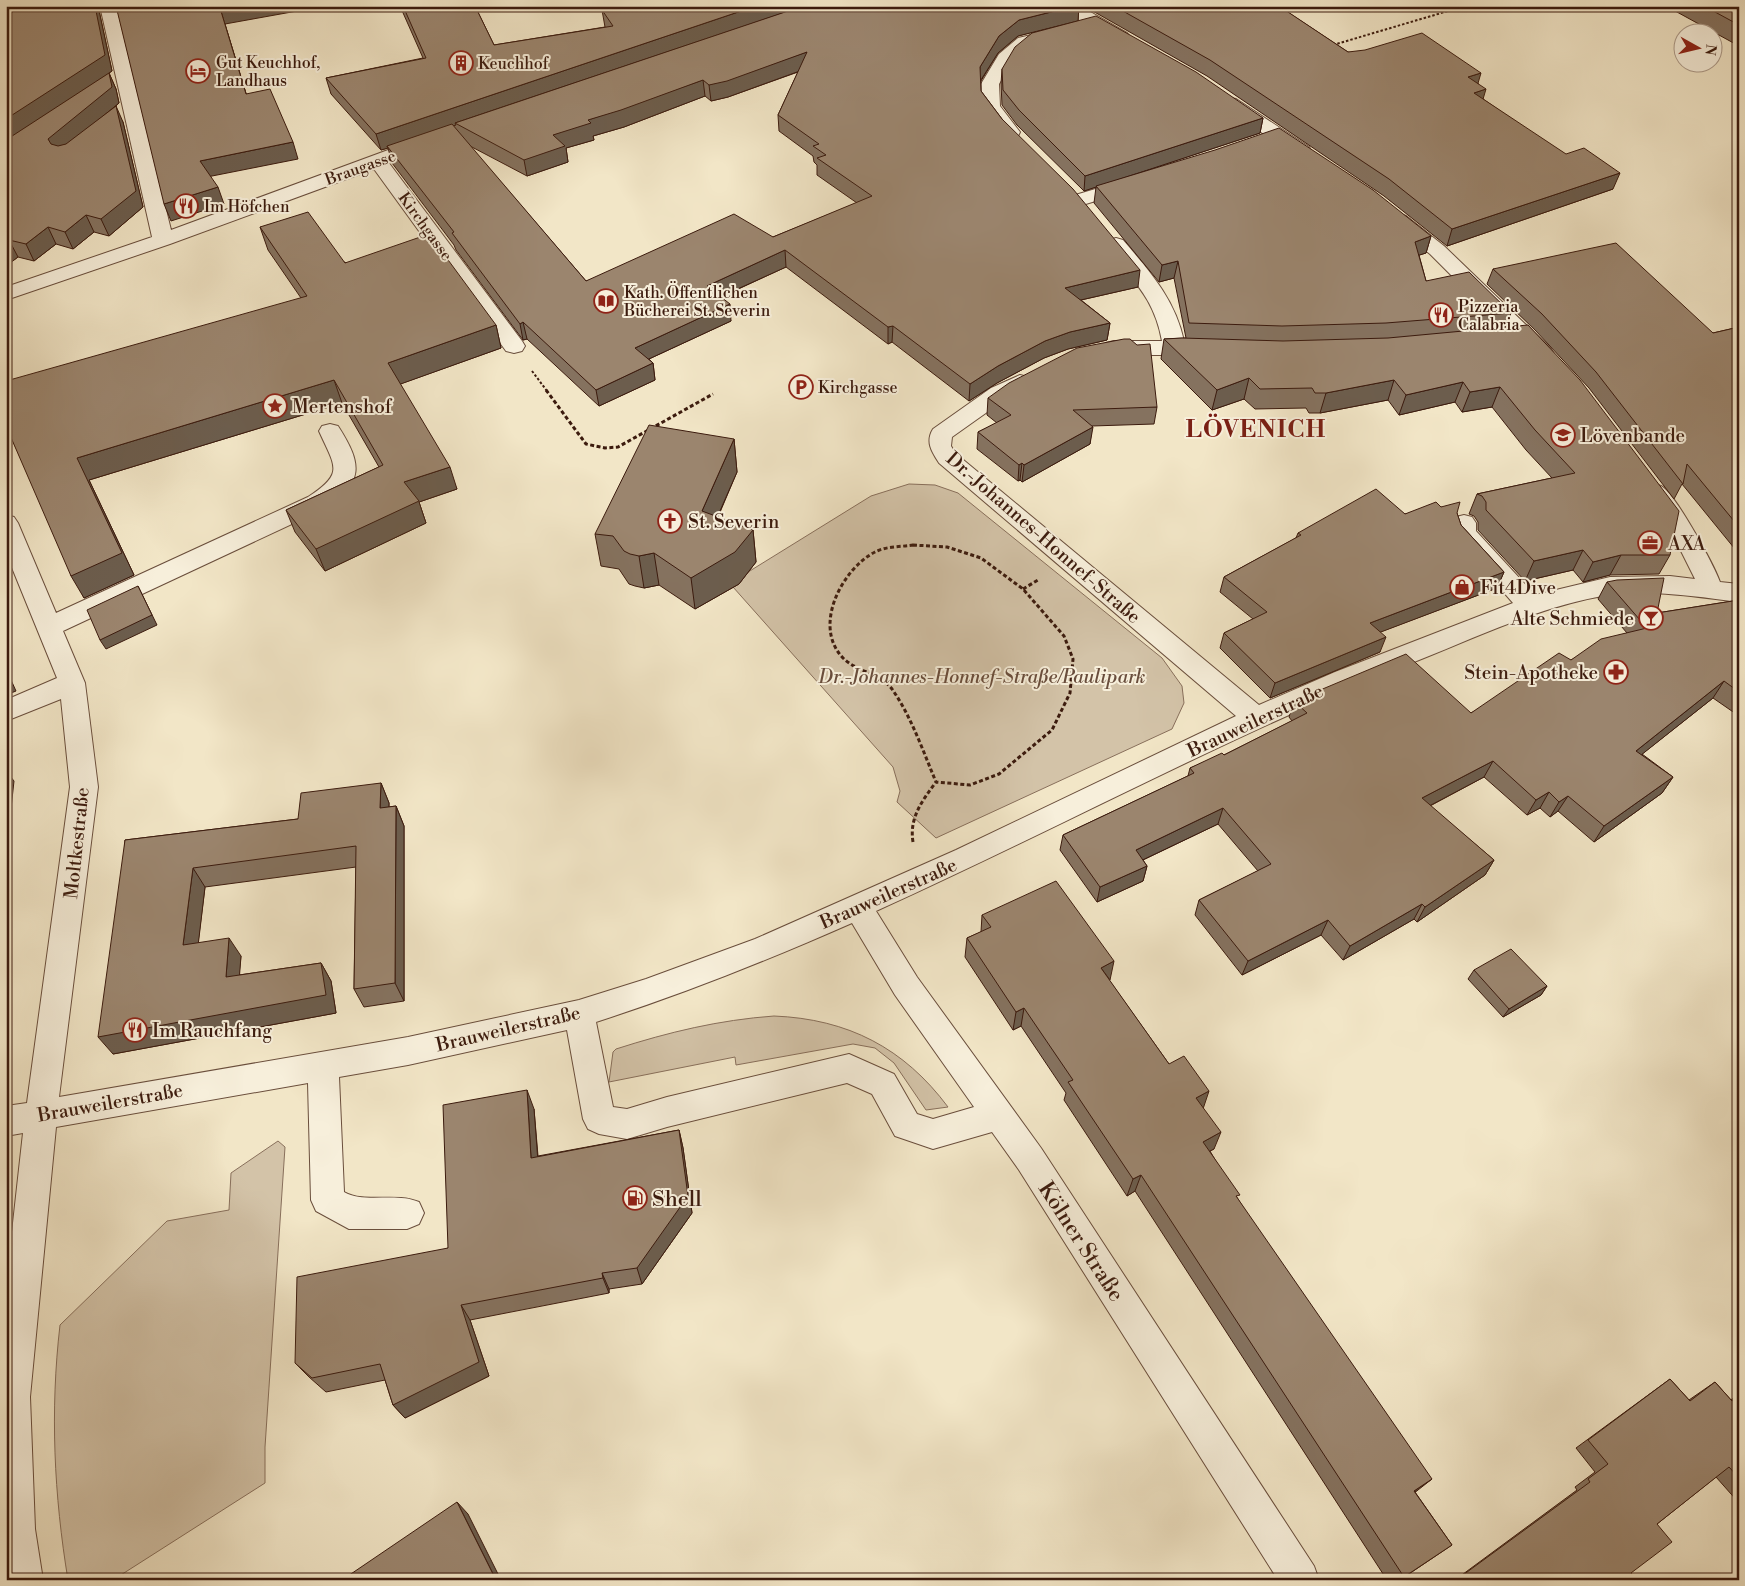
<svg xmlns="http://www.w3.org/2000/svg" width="1745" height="1586" viewBox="0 0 1745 1586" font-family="'Libre Bodoni',serif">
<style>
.green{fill:#d3c3a8;stroke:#886f5b}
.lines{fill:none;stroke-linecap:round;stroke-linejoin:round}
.minor-casing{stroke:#6a4e3c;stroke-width:2}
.path-far1{stroke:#3c1b0e;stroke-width:2;stroke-dasharray:2.5 2;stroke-linecap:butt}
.path{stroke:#3c1b0e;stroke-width:3;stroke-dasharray:4 2.5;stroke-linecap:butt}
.minor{fill:#f7efdb;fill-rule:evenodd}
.wall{fill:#85725f;stroke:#3c1b0e;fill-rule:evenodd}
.shaded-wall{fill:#6c5d4d;stroke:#3c1b0e}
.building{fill:#9b856e;stroke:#3c1b0e}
.labels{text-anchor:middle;stroke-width:4;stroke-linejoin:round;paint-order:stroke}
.far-poi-label{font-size:16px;fill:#3c1b0e;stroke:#f7efdb;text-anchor:start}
.far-street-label{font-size:16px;fill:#3c1b0e;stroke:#f7efdb}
.poi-label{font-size:19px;fill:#3c1b0e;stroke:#f7efdb;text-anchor:start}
.street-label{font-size:19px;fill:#3c1b0e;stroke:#f7efdb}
.park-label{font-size:19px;font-style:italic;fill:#694d3c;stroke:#f7efdb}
.near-poi-label{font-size:22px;fill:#3c1b0e;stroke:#f7efdb;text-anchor:start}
.near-street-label{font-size:22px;fill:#3c1b0e;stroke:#f7efdb}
.district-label{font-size:24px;font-weight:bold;letter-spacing:1px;fill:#7a1f14;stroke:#f7efdb}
</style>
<rect width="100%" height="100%" fill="#f2e6c7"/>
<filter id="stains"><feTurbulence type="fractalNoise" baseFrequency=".004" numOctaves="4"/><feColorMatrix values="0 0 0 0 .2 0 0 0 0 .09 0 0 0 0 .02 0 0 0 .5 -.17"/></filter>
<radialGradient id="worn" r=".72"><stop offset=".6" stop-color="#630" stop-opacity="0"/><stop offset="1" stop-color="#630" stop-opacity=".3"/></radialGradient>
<path class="green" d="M909 484 935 485 958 493 1162 658 1182 686 1184 703 1172 729 936 838 897 802 900 791 893 767 733 587 736 585 732 582 871 496Z
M774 1016C848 1019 904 1048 948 1107L926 1110 894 1063 875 1048 853 1044 736 1065 735 1057 609 1082 613 1052 616 1049C669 1032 719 1020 774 1016Z
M278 1141 285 1147 265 1447V1483L113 1580H68C54 1495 50 1411 60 1325L167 1221 229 1210 231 1173Z"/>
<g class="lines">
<g class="minor-casing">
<path id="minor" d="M100 6H116L171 230 418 139 425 137 432 139 434 143 432 147 389 163 522 341 525 346 522 351 514 353 506 351 374 169 170 244 6 300V287L152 237Z
M1059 6H1080L1127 33 1130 37 1127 41 1121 42 1115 41 1061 10Z
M1045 32 1051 33 1054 37 1051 41 1030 46 1012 61 999 84 1000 106 1020 132 1018 136 1011 138 1004 136 985 111 982 107 981 84 999 54 1018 38Z
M1230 98 1236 99 1309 147 1311 151 1309 155 1302 157 1295 155 1224 107 1221 103 1224 99Z
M1132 178 1139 180 1142 184 1139 188 1079 206 1072 204 1069 200 1072 196Z
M1399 214 1406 216 1444 246 1551 349 1554 354 1551 359 1543 361 1535 359 1430 254 1392 224 1389 220 1392 216Z
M1116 238 1123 240C1150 272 1175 299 1184 341L1209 343 1212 348 1209 353 1201 355H1114L1106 353 1103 348 1106 343 1114 341H1162C1154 296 1131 280 1106 244L1109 240Z
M1020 375 1028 377 1031 382 1028 387 1007 398 952 437 951 446 955 453 1259 705 1335 672 1513 603 1452 533V523L1456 517 1464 515 1472 517 1476 523V531L1535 595 1610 577 1670 576 1695 579 1677 543 1642 492 1646 486C1651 485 1656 483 1661 486 1675 493 1714 565 1720 582L1739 584V602C1699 597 1648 589 1608 595 1542 606 1481 635 1419 660 1233 733 1058 829 876 911L917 977 1041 1148 1314 1566 1319 1580H1278L1019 1170 992 1132 933 1149 895 1136 872 1094 847 1083 667 1127 627 1139 599 1134 588 1129 583 1119 567 1030 408 1065 339 1077 344 1192C365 1204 395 1192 419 1202L424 1213 419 1224 407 1229H349L316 1211 311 1200 308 1083 56 1127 30 1397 35 1529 43 1580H6V1286L23 1133 6 1136V1106L27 1103 70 787 61 699 6 721V700L57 678 6 553V515L14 517 18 523 56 613 308 497C345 473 335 467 319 431L322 426 330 424 338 426C363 465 364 482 324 509L63 631 85 683 98 787 59 1097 408 1037 579 1000 646 979 755 939 956 850 1236 716 939 463C932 452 925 442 933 429L991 388ZM852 923 895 995 974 1107 933 1119 917 1114 894 1074 849 1054 667 1097 627 1109 613 1107 596 1022C683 994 768 960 852 923Z"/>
</g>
<path class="path-far1" d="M1333 45 1465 6
M532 371 547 391"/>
<path class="path" d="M546 390 586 444 605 448 618 447 713 394
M913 545 947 547 981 558 1023 589 1064 636 1073 659 1070 693 1052 730 999 774 970 785 936 782C923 751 911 716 892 689 880 673 857 672 843 658 812 626 842 569 875 552 886 546 901 547 913 545Z
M1023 589 1038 580
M913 842C909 818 922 801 936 782"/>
<use href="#minor" class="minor"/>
</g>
<path class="wall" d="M6 6H98L112 71 109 73 116 89 119 103 113 109 123 122 143 207 109 236 94 232 73 249 56 244 34 261 18 257 6 266Z
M400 6H475L494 45 605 27 602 10 611 9V6H1079L1078 21 1263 118 1260 133 1111 182 1431 236 1426 253 1419 255 1426 281 1511 313 1506 327 1670 555 1659 574 1610 575 1583 582 1573 570 1525 581 1478 530V522L1474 516 1469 514 1477 494 1552 478 1526 450 1492 407 1462 412 1455 402 1399 415 1388 400 1320 413H1309L1306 408 1255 409 1244 399 1212 410 1161 359 1164 339 1186 338 1174 278 1159 282 1094 203 1096 187 1084 191 1017 125 1002 105 1001 84 1002 69 1060 25 1018 36 998 53 981 81V91L1002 119 1138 287 1081 300 1110 323 1107 340 1068 349 1044 358 997 383 969 401 892 342 888 344 786 267 721 297 731 321 649 359 653 363 655 380 599 406 527 339 523 340 456 250 454 245 392 163 388 148 381 150 331 94 326 78 423 58ZM798 72 778 115 779 131 813 156 814 162 817 165V175L857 203 773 237 586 281 470 146 527 176 568 162 566 148 594 140 593 136 624 127 705 96 711 101 728 97Z
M1084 6H1291L1283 9 1348 52 1478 83 1483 99 1613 189 1447 246 1384 196 1207 76Z
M1666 6H1739V46Z
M260 227 496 325 501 348 400 384 457 489 419 502 426 523 325 571 295 532 286 510 379 467 342 403 89 480 134 575 84 598 6 426 301 298 268 250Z
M1493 269 1713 333 1739 327V554L1682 484 1674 499 1589 388 1535 330 1487 284Z
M988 398 1157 407 1154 424 1092 426 1090 444 1022 482 1020 480 1018 481 977 449 978 432 997 423 987 415Z
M734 439 737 472 718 517 753 530 756 562 739 584 695 609 659 585 644 588 635 586 629 584 619 569 601 566 595 534Z
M1441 507 1457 513 1461 525 1504 572 1497 588 1380 632V652L1270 698 1220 648 1224 633 1253 619 1220 592 1224 577 1296 538 1298 533 1405 514Z
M1607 582 1657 613 1739 600V716L1713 698 1642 754 1673 777 1662 793 1594 842 1558 811 1550 817 1540 808 1527 815 1484 777 1430 806 1494 860 1485 875 1417 922 1414 919 1343 960 1321 935 1242 975 1195 915 1199 900 1258 871 1218 824 1143 860 1147 866 1143 881 1097 902 1060 850 1063 835 1188 776 1190 768 1224 755 1292 721 1289 717 1294 701 1471 713 1571 660 1627 633 1598 599Z
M381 783 389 803V807L396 806 404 826V1001L364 1007 354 989 356 867 205 887 198 943 241 956 239 975 321 963 331 981 336 1013 113 1054 125 840 298 819Z
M982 915 1109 980 1169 1064 1203 1107 1214 1149 1210 1151 1238 1199 1418 1490 1415 1492 1452 1545 1400 1580H1387L1135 1191 1127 1196 1064 1100 1066 1093 1021 1026 1013 1030 965 957 967 938 981 932Z
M1474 970 1547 986 1541 995 1503 1017 1468 979Z
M534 1109 538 1156 679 1130 683 1148 692 1213 642 1284 609 1289V1293L470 1320 489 1376 405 1418 393 1405 385 1380 326 1392 309 1377 295 1363 448 1248Z
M1670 1379 1689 1400 1715 1382 1731 1400 1739 1394V1503L1716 1477 1657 1524 1631 1573 1627 1580H1455L1577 1490 1575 1487 1595 1472 1576 1448Z"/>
<path class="shaded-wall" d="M95 6H98L112 71 109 73 116 89 119 103 55 156 48 139 6 141V119Z
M229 6H325L225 24 251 110 220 8Z
M756 6H804L455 123 456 125 388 148 387 146 388 148 381 150 376 134Z
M1075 6H1079L1078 21 1018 36 998 53 979 83 980 67 999 36 1019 20Z
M1266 6H1291L1265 15Z
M807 52 808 68 728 97 711 101 709 85Z
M1481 73 1476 90 1468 77Z
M703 80 705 96 624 127 593 136 594 140 566 148 568 162 527 176 524 160 553 135 588 120Z
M1486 89 1481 106 1474 93Z
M116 106 123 122 143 207 109 236 101 219Z
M1263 118 1260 133 1084 191 1085 176Z
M293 142 298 159 207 177 200 161Z
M1620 173 1613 189 1447 246 1452 229Z
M218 187 224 204 171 221 164 204Z
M86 215 94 232 73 249 65 232Z
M48 227 56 244 34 261 26 244Z
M1431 236 1426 253 1410 258 1415 242Z
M9 240 18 257 6 266V242Z
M785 250 786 267 709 302 707 286Z
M1178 261 1174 278 1159 282 1162 265Z
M1140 270 1138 287 1063 304 1065 288Z
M730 304 731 321 638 364 635 348Z
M523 322 527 339 523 340 520 324Z
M1110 323 1107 340 1068 349 1044 358 997 383 969 401 970 384 998 366 1045 341 1070 332Z
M496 325 501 348 395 386 388 363Z
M893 326 892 342 888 344V327Z
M653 363 655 380 599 406 596 390Z
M1249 378 1244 399 1212 410 1217 390Z
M334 380 342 403 89 480 134 575 84 598 71 576 77 458Z
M1394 380 1388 400 1320 413 1326 393Z
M1463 382 1455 402 1399 415 1406 395Z
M1500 387 1492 407 1462 412 1470 392Z
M1093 427 1090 444 1022 482 1024 465Z
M734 439 737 472 706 543 702 511Z
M1022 463 1020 480 1018 481 1019 465Z
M450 467 457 489 419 502 426 523 325 571 316 549 404 482Z
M753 530 756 562 739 584 695 609 691 578Z
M1583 550 1573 570 1525 581 1534 561Z
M654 553 659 585 644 588 639 556Z
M1621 555 1610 575 1583 582 1593 562Z
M1504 572 1497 588 1365 638 1370 623Z
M138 586 157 625 106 649 100 640Z
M1386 637 1380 652 1270 698 1275 683Z
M6 669 16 691 6 695Z
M1724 681 1713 698 1626 767 1636 751Z
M1493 761 1484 777 1414 814 1422 798Z
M6 771 14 781 6 854Z
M1673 777 1662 793 1594 842 1604 826Z
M381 783 389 803 388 827 380 808Z
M1549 792 1540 808 1527 815 1536 800Z
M1568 796 1558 811 1550 817 1559 802Z
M396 806 404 826V1001L395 983Z
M1223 808 1218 824 1132 865 1136 850Z
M1494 860 1485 875 1417 922 1425 907Z
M1147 866 1143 881 1097 902 1100 887Z
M193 868 205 887 196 963 183 945Z
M1422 904 1414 919 1343 960 1350 946Z
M1328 920 1321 935 1242 975 1248 961Z
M229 938 241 956 238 995 226 977Z
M1114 961 1110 980 1101 968Z
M321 963 331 981 336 1013 113 1054 98 1037Z
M1547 986 1541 995 1503 1017 1509 1009Z
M1024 1008 1021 1026 1013 1030 1016 1012Z
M527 1090 534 1109 539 1175 531 1158Z
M1209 1091 1203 1109 1196 1098Z
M679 1130 683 1148 692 1213 642 1284 637 1268Z
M1221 1132 1214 1149 1196 1158 1203 1142Z
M1141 1175 1135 1191 1127 1196 1133 1179Z
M602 1273 609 1289V1293L603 1278Z
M461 1305 470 1320 489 1376 405 1418 393 1405Z
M1432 1479 1418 1490 1401 1501 1414 1491Z
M457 1502 468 1514 501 1580H496Z"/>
<path class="building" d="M6 6H95L105 55 6 119Z
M116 6H229L220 8 246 94 270 89 293 142 200 161 218 187 164 204Z
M403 6H475L494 45 613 26 602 10 614 8 613 6H756L376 134 326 78 426 58Z
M803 6H1075L1019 20 999 36 980 67 981 91 1002 119 1073 189 1140 270 1065 288 1110 323 1070 332 1045 341 998 366 970 384 893 326 888 327 785 250 707 286 730 304 635 348 653 363 596 390 523 322 520 324 452 233 454 232 387 146 452 124 586 281 734 214 773 237 872 196 817 158 826 155 813 146 819 144 778 115 807 52 727 81 709 85 703 80 621 110 588 120 591 123 553 135 565 146 524 160 455 123Z
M1114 6H1279L1348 52 1365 50 1422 33 1481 73 1468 77 1486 89 1474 93 1566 154 1584 148 1620 173 1452 229 1389 179 1210 60Z
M1704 6H1739V25Z
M1096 16 1196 72 1263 118 1085 176 1019 110 1003 90 1002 69 1015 47 1032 33Z
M109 73 112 87 48 139 51 144 58 146 66 144 116 106 136 191 101 219 86 215 65 232 48 227 26 244 9 240 6 242V140Z
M1279 128 1373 190 1431 236 1415 242 1426 281 1469 272 1511 313 1386 323 1282 326 1189 323 1178 261 1162 265 1096 186 1215 150Z
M308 212 345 263 429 234 496 325 388 363 450 467 404 482 419 501 316 549 286 510 383 465 334 380 77 458 122 553 71 576 6 426V381L307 296 260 227Z
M1616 243 1713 333 1739 327V527L1687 464 1683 484 1596 372 1542 314 1493 269Z
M1528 325 1580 380 1679 511 1670 555H1621L1593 562 1583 550 1534 561 1486 510V502L1482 496 1477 494 1575 473 1535 430 1500 387 1470 392 1463 382 1406 395 1394 380 1326 393H1315L1312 388 1260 389 1249 378 1217 390 1164 339 1182 338 1283 341 1388 338Z
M1124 339H1130L1137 345 1150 344 1157 407 1073 410 1093 427 1024 465 1022 463 1019 465 978 432 1011 415 988 398 1009 383 1077 348Z
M649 425 734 439 702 511 753 530 735 552 691 578 654 553 639 556 630 554 624 551 613 536 595 534Z
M1376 489 1405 514 1436 502 1441 507 1460 502 1457 513 1461 525 1504 572 1370 623 1386 637 1275 683 1224 633 1267 612 1224 577 1301 535 1298 533Z
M1664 578 1657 613 1739 600V692L1724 681 1636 751 1673 777 1604 826 1568 796 1559 802 1549 792 1536 800 1493 761 1422 798 1494 860 1425 907 1422 904 1350 946 1328 920 1248 961 1199 900 1271 864 1223 808 1136 850 1147 866 1100 887 1063 835 1194 773 1190 768 1222 753 1224 755 1307 713 1294 701 1406 654 1471 713 1559 653 1571 660 1601 639 1647 628 1607 582 1617 580Z
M138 586 152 615 100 640 87 610Z
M381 783 380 808 396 806 395 983 354 989 356 846 193 868 183 945 229 938 226 977 321 963 326 995 98 1037 125 840 298 819 301 793Z
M1056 881 1114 961 1101 968 1169 1064 1184 1056 1209 1091 1196 1098 1221 1132 1203 1142 1240 1195 1236 1196 1432 1479 1414 1491 1452 1545 1404 1577 1141 1175 1133 1179 1068 1082 1073 1080 1024 1008 1016 1012 967 938 991 927 982 915Z
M1511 949 1547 986 1509 1009 1474 970Z
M527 1090 531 1158 679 1130 688 1196 637 1268 602 1273 603 1278 461 1305 479 1362 393 1405 380 1364 312 1378 295 1363 297 1277 448 1248 443 1105Z
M1670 1379 1690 1401 1715 1382 1732 1401 1739 1396V1478L1729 1467 1657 1524 1672 1542 1631 1573 1633 1575 1627 1580H1467L1463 1575 1590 1482 1588 1479 1608 1464 1588 1440Z
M457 1502 496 1580H342Z"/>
<defs>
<g id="building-ring" transform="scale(1.25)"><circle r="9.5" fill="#f7efdb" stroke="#8f2418" stroke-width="1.5"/><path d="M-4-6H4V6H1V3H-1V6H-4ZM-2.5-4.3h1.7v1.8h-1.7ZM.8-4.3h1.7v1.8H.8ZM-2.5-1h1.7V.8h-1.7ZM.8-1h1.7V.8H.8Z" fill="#8f2418"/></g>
<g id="hotel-ring" transform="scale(1.25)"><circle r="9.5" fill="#f7efdb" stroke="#8f2418" stroke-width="1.5"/><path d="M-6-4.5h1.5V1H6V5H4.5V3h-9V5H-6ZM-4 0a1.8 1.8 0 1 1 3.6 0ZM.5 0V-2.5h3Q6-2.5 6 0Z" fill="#8f2418"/></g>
<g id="restaurant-ring" transform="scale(1.25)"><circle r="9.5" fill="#f7efdb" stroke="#8f2418" stroke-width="1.5"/><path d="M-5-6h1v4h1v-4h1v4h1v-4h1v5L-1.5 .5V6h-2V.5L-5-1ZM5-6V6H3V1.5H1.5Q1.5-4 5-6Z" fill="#8f2418"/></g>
<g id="library-ring" transform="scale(1.25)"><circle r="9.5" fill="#f7efdb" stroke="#8f2418" stroke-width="1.5"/><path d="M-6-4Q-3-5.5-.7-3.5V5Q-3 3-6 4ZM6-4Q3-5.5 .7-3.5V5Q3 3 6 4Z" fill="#8f2418"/></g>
<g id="parking-ring" transform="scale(1.25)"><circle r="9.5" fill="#f7efdb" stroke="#8f2418" stroke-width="1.5"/><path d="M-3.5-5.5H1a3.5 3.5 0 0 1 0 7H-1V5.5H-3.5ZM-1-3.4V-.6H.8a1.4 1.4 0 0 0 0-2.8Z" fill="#8f2418"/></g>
<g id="sight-ring" transform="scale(1.25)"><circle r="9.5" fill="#f7efdb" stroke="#8f2418" stroke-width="1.5"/><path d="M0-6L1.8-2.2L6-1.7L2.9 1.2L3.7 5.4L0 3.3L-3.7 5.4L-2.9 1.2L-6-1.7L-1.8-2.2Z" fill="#8f2418"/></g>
<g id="school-ring" transform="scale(1.25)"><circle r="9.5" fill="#f7efdb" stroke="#8f2418" stroke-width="1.5"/><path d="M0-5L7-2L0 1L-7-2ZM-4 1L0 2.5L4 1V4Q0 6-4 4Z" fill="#8f2418"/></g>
<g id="church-ring" transform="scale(1.25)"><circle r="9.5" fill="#f7efdb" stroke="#8f2418" stroke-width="1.5"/><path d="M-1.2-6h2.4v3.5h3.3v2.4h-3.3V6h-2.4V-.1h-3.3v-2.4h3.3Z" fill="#8f2418"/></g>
<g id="office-ring" transform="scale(1.25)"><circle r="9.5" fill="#f7efdb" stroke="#8f2418" stroke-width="1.5"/><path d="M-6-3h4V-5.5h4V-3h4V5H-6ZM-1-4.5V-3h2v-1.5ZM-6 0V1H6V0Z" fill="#8f2418"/></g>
<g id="shop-ring" transform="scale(1.25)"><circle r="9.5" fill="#f7efdb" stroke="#8f2418" stroke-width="1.5"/><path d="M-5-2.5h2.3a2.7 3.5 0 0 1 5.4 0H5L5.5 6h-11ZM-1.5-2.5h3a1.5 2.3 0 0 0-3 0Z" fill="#8f2418"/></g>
<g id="bar-ring" transform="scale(1.25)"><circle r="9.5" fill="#f7efdb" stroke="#8f2418" stroke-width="1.5"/><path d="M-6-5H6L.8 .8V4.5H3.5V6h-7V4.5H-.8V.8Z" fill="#8f2418"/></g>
<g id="pharmacy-ring" transform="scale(1.25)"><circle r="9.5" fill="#f7efdb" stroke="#8f2418" stroke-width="1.5"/><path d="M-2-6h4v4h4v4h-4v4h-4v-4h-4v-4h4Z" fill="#8f2418"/></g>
<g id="fuel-ring" transform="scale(1.25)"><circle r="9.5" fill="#f7efdb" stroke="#8f2418" stroke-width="1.5"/><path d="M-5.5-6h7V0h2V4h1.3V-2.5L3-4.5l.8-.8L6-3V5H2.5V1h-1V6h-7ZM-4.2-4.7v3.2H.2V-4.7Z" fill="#8f2418"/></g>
</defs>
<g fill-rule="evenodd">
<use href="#building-ring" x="461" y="63"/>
<use href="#hotel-ring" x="198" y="71"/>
<use href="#restaurant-ring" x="186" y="206"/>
<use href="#library-ring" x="606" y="301"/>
<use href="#restaurant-ring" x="1441" y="315"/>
<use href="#parking-ring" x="801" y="387"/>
<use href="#sight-ring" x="275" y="406"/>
<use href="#school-ring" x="1563" y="435"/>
<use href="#church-ring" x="670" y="521"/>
<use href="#office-ring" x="1650" y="543"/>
<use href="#shop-ring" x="1462" y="587"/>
<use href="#bar-ring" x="1651" y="618"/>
<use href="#pharmacy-ring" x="1616" y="672"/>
<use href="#restaurant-ring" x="135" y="1030"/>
<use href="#fuel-ring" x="635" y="1198"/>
</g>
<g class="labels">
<g class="far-poi-label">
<text x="216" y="68">Gut Keuchhof,<tspan x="216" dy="18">Landhaus</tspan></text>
<text x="478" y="69">Keuchhof</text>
<text x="204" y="212">Im Höfchen</text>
<text x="624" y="298">Kath. Öffentlichen<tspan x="624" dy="18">Bücherei St. Severin</tspan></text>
<text x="1458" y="312">Pizzeria<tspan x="1458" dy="18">Calabria</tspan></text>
<text x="818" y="393">Kirchgasse</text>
</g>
<g class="far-street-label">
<text transform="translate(360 167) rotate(-20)" y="6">Braugasse</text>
<text transform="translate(426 226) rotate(54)" y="6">Kirchgasse</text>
</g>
<g class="poi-label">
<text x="292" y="413">Mertenshof</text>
<text x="1580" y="442">Lövenbande</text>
<text x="688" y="528">St. Severin</text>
<text x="1668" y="550">AXA</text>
<text x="1480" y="594">Fit4Dive</text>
<text x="1634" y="625" text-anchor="end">Alte Schmiede</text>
<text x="1598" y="679" text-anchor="end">Stein-Apotheke</text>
<text x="152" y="1037">Im Rauchfang</text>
</g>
<g class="street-label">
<text transform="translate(1044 537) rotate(41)" y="7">Dr.-Johannes-Honnef-Straße</text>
<text transform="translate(1255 720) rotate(-25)" y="7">Brauweilerstraße</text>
<text transform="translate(76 843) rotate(-84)" y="7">Moltkestraße</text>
<text transform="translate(888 893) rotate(-24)" y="7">Brauweilerstraße</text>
<text transform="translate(508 1028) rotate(-13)" y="7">Brauweilerstraße</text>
<text transform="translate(110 1102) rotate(-10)" y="7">Brauweilerstraße</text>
</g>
<g class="park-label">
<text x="982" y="683">Dr.-Johannes-Honnef-Straße/Paulipark</text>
</g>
<g class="near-poi-label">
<text x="652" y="1206">Shell</text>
</g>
<g class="near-street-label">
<text transform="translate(1082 1241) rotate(57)" y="8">Kölner Straße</text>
</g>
<g class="district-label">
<text x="1256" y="437">LÖVENICH</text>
</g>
</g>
<rect width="1745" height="1586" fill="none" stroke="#f2e6c7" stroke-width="25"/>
<rect x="8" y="8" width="1730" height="1571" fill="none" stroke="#3c1b0e" stroke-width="2.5"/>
<rect x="12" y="12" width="1720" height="1561" fill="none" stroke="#3c1b0e"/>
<g transform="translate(1698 48) rotate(98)"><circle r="24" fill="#f7efdb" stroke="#ac9a89"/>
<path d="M0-4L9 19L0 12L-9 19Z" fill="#8f2418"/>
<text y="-8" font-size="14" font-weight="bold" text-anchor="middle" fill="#3c1b0e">N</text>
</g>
<rect width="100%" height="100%" filter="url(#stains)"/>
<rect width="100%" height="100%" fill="url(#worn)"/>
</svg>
